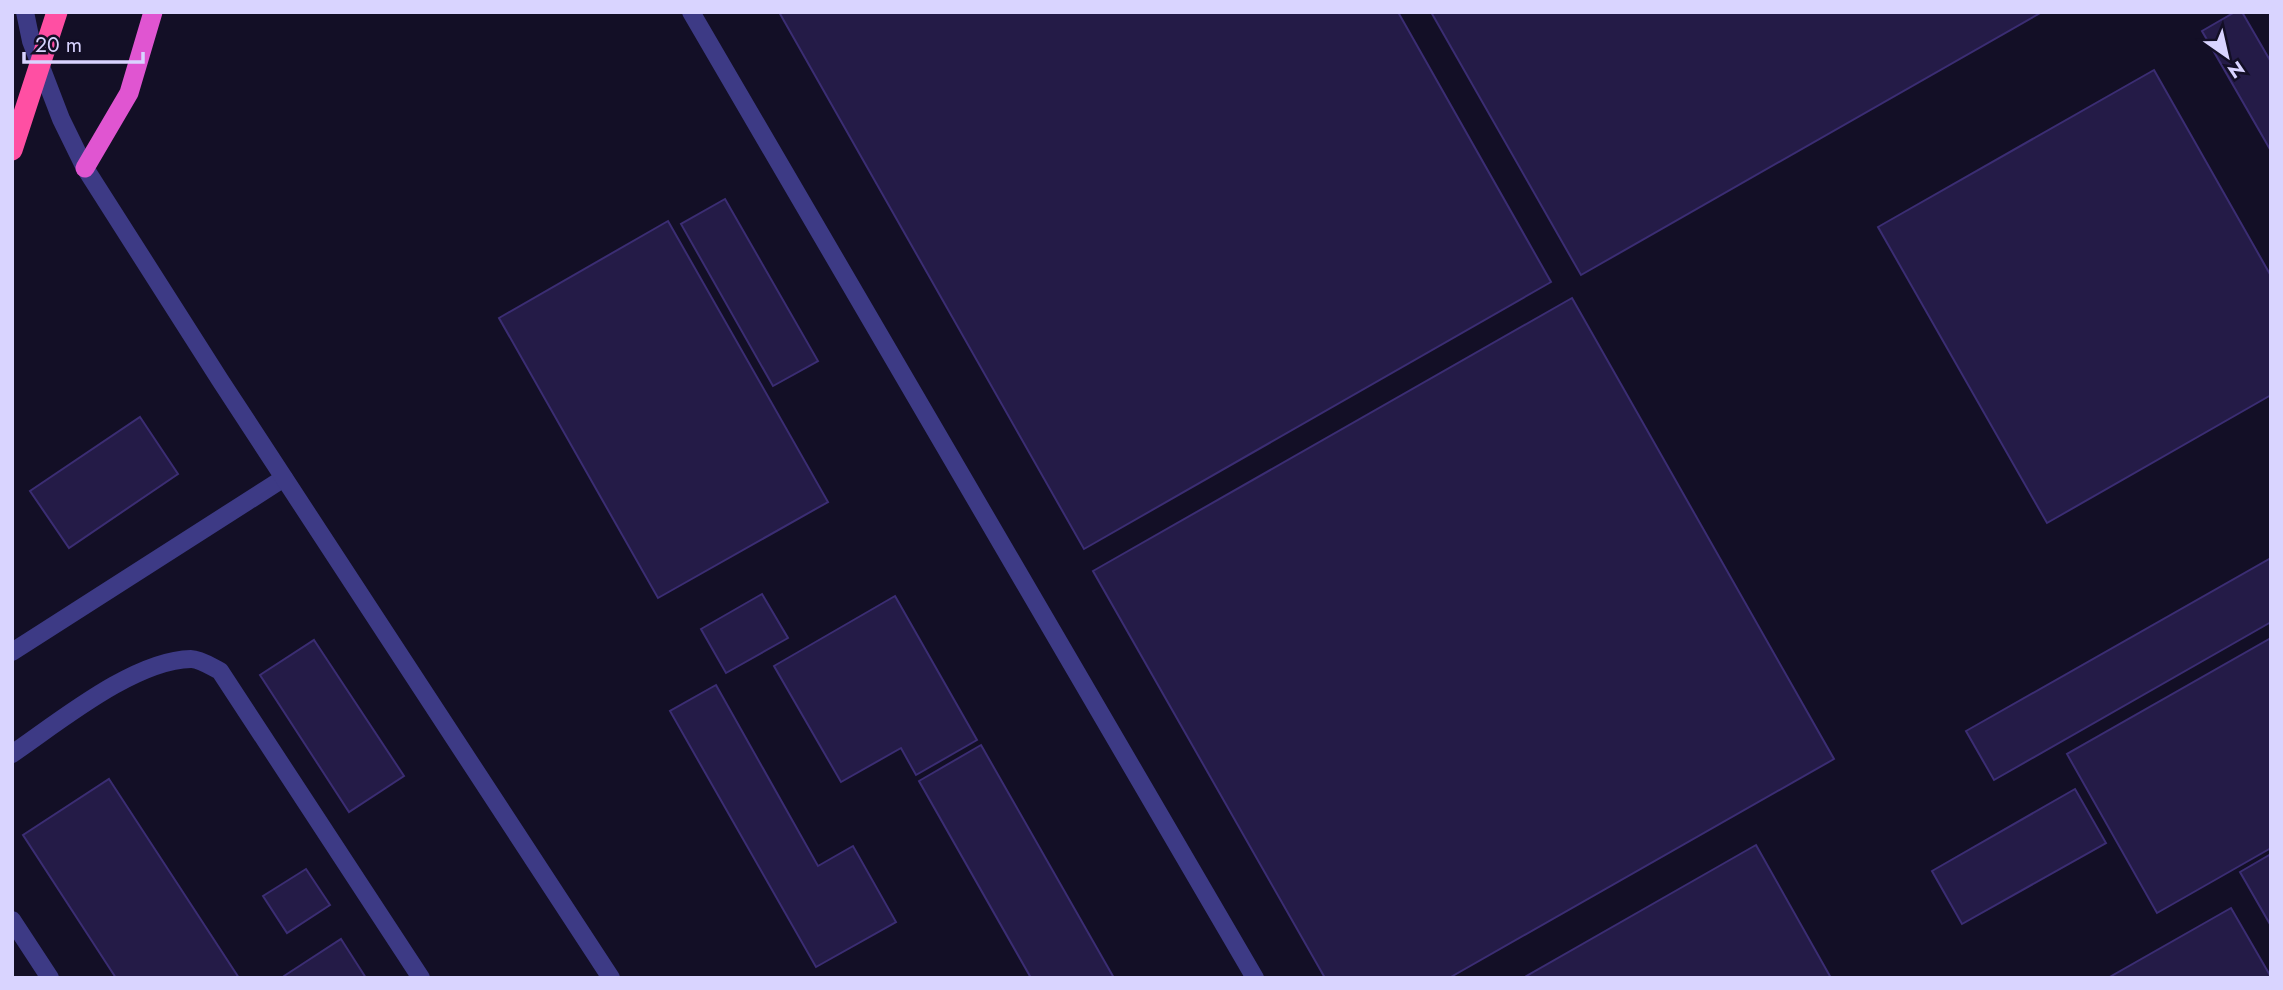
<svg xmlns="http://www.w3.org/2000/svg" width="2283" height="990" viewBox="0 0 2283 990" font-family="Jost,sans-serif">
<style>
.building{fill:#241b47;stroke:#3b2d73;stroke-width:2}
.lines{fill:none;stroke-linecap:round;stroke-linejoin:round}
.service{stroke:#3d3a85;stroke-width:18}
.tertiary{stroke:#3d3a85;stroke-width:18}
.trunk{stroke:#e055d1;stroke-width:19}
.motorway-bridge{stroke:#ff4fa3;stroke-width:21}
</style>
<rect width="100%" height="100%" fill="#130f26"/>
<path class="building" d="M779 12H1398L1551 282 1084 549Z
M1431 12H2042L1581 275Z
M2235 12H2242L2271 62V151L2202 31Z
M2154 70 2271 276V395L2047 523 1878 227Z
M725 199 818 361 773 386 681 224Z
M668 221 828 502 658 598 499 318Z
M1572 298 1834 759 1449 978H1325L1093 571Z
M140 417 178 474 69 548 30 491Z
M2271 558V622L1994 780 1966 731Z
M762 594 788 638 726 673 701 629Z
M895 596 977 740 916 775 901 748 841 782 774 666Z
M2271 638V848L2157 913 2067 754Z
M314 640 404 776 349 812 260 675Z
M716 685 818 866 853 846 896 922 816 967 670 711Z
M981 745 1114 978H1031L919 781Z
M109 779 239 978H116L23 835Z
M2075 789 2106 843 1962 924 1932 871Z
M1756 845 1831 978H1523Z
M2271 854V926L2240 872Z
M306 869 330 905 287 933 263 896Z
M2231 908 2271 977 2108 978Z
M341 939 366 978H285L284 976Z"/>
<g class="lines">
<path class="service" d="M691 12 1255 978
M12 652 284 478
M12 754C59 722 134 660 191 659 200 659 212 667 220 671L421 978
M12 920 50 978"/>
<path class="tertiary" d="M25 12 31 41 61 119 85 168 220 380 611 978"/>
<path class="trunk" d="M85 168 129 93 153 12"/>
<path class="motorway-bridge" d="M12 150 57 12"/>
</g>
<rect width="2283" height="990" fill="none" stroke="#d9d4ff" stroke-width="28"/>
<g transform="translate(2227 56) rotate(146)" stroke="#130f26" stroke-width="5" paint-order="stroke">
<path d="M0-5L12 26L0 18L-12 26Z" fill="#d9d4ff"/>
<text y="-10" font-size="19" font-weight="bold" text-anchor="middle" fill="#d9d4ff">N</text>
</g>
<path d="M24 52v10h119v-10" fill="none" stroke="#d9d4ff" stroke-width="3.5"/>
<text x="35" y="52" font-size="21" fill="#d9d4ff" stroke="#130f26" stroke-width="5" paint-order="stroke">20 m</text>
</svg>
